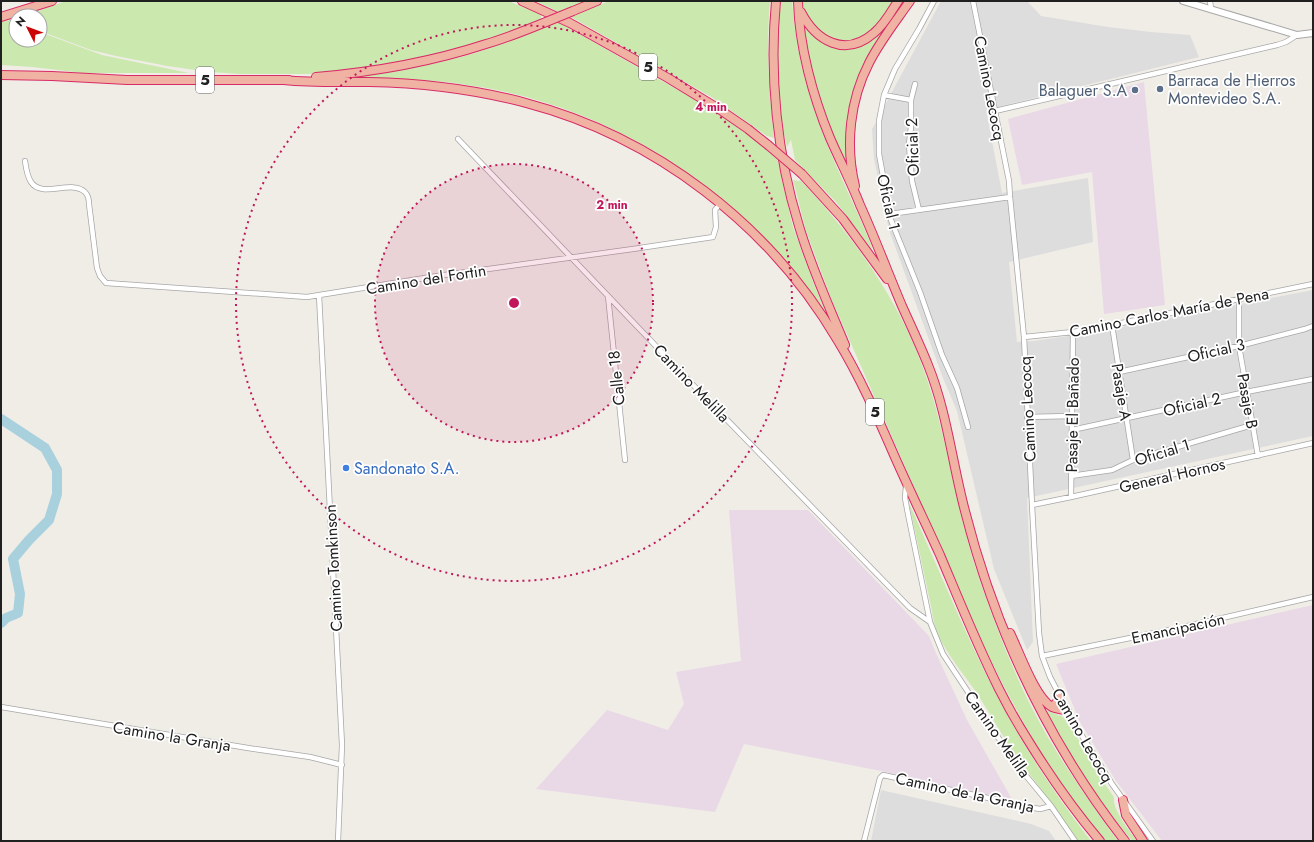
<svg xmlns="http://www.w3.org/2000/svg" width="1314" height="842" viewBox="0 0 1314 842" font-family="Jost,sans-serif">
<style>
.residential{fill:#dedddd}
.industrial{fill:#e9d9e6}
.grass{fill:#cbe9ae}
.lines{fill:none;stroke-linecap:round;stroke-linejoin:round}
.river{stroke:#a8d1dd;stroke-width:10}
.minor-casing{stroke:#a7a7a7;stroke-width:6}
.tertiary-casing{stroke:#a7a7a7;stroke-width:8}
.trunk-casing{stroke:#d82a66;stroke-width:10}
.minor{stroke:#fff;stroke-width:4.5}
.tertiary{stroke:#fff;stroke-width:6}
.trunk{stroke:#f0b2a2;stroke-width:8}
.trunk-bridge-casing{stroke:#d82a66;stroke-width:10;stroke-linecap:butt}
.trunk-bridge{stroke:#f0b2a2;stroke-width:8}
.ring{fill:none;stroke:#c2185b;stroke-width:2;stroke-dasharray:2 4}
.service-dot{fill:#5c6f8a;stroke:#fff;stroke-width:1.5}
.shop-dot{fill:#3f7fe0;stroke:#fff;stroke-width:1.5}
.labels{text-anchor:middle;stroke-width:3.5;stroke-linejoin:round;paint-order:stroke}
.shield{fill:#fff;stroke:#636363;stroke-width:1}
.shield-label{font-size:15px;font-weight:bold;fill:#202020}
.service-label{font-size:16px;fill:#4e5e75;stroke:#fff;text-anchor:start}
.street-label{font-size:16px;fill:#202020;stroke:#fff}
.shop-label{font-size:16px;fill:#366cbe;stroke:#fff;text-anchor:start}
.centre{fill:#c2185b;stroke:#fff;stroke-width:2}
.ring-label{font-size:12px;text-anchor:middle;font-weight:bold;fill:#c2185b;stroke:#fff;stroke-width:3.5;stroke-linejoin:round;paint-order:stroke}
</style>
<rect width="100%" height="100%" fill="#f0ede7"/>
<path class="residential" d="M941 1H1027L1041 16 1108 27 1151 32 1190 35 1199 57 986 110 1002 193 1088 178 1093 242 1009 262 1017 342 1034 341 1102 331 1313 290V436L1027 498 1033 642 1027 650 994 569 957 411 943 378 889 230 874 159 872 129Z
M881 790 1031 824 1049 831 1056 841H871Z"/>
<path class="industrial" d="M1144 82 1165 305 1104 314 1092 172 1022 185 1008 119Z
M729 510H808L929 636 935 651 967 720 1013 801 881 771 744 744 715 812 536 789 607 710 668 730 684 704 676 672 741 661Z
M1313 605V841H1162L1116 781 1080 722 1056 664Z"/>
<path class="grass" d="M66 1H508L541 14V21L472 46 404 63 315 74H240L210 72 167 66 116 56 91 50 48 34 40 29V16H24Z
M535 1H590L567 10 559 12Z
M609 1H770C766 47 769 92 774 138L767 136 713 98 571 17Z
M781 1H792C795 46 806 91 823 134 837 170 855 206 870 242L873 251 836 202 795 160 791 140 787 147 786 143C776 99 776 46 781 1Z
M803 1H895L875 29 867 36 847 43 823 37 804 12Z
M902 1H905L870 52 855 84 848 114 847 124 849 167 846 168 821 106 809 60 803 26H804C824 50 833 46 862 45Z
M16 18V40H40V31L48 35 102 55 189 73H83L32 67 1 65V22Z
M558 22 708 107 755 140 778 160 784 189 793 227 813 282 827 316C746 197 625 112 481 87 464 85 447 81 430 81 408 80 379 81 358 77 397 71 437 64 475 53 503 44 531 33 558 22Z
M793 180 799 181 800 180C855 238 901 302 927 379 949 445 957 515 980 581 995 624 1011 667 1032 708 1056 755 1086 797 1117 840L1120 841H1105C1055 781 1016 714 983 644L831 298 806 231Z
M909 503C938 567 964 632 996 694 1023 746 1055 795 1091 841H1078C1060 813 1039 787 1019 760 1004 739 992 717 978 695 961 669 935 643 932 611Z
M1048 711 1061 716 1068 721 1097 773 1114 797C1112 810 1130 831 1137 841H1132C1107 810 1083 777 1063 742 1058 732 1053 722 1047 712Z"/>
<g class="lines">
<path class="river" d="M1 419 45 448 57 470V494L49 520 29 540 13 559 20 594 18 613 6 618 1 623"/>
<g class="minor-casing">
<path id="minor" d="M934 1 919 29 895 69 884 95 879 121V154L891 220 920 292 942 355 957 388 968 427
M973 1 1009 181 1010 197 1024 337 1032 505 1039 633 1042 656 1050 677 1074 723 1112 784 1153 841
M1210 1 1211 9
M915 84 911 100V127L909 144 912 181 919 210
M884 95 911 100
M995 111 1277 45 1286 42 1297 35
M458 139 696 388 910 608 930 622
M25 161C26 168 27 176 31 182 42 199 72 179 85 192 88 195 89 200 89 204L97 268 100 276 106 283 307 297 437 276 633 249 713 237 716 227 715 210 720 204
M890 214 1010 197
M319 295 342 745 338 841
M608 296 625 460
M1239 298V346L1258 456
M1112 325 1133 460
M1024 337 1073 332 1112 325 1313 284
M1119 372 1239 346 1305 329 1313 326
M1027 417 1072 416
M1072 430 1246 392 1313 379
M1071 476 1112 470 1133 460 1252 425
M906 486 905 498 908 514 930 622 943 654 1013 760 1051 806 1075 841
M1071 497 1073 332
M1032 505 1071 497 1313 443
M1042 656 1179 628 1313 597
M1 707 248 748 310 757 342 765
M864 841 880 778 883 775 1034 808 1040 809 1051 806"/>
</g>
<g class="tertiary-casing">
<path id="tertiary" d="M1183 1 1297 35 1313 33"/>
</g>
<g class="trunk-casing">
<path id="trunk" d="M522 1 570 23 668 78 719 109 748 129 768 145
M776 1C769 76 777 155 799 226 811 267 829 306 845 345
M798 1C799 46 813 97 830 138 840 161 851 182 860 205 875 238 888 273 902 306 911 326 920 345 928 365 947 412 952 462 965 511 996 633 1047 741 1125 841
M573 11 597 1
M801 12C816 41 845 58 874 33 884 25 891 12 898 1
M1 17 52 1
M1 75 52 76 127 80H289
M316 77C374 72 431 62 486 44 507 38 526 30 546 22
M284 80C312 83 341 82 369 82 422 83 474 89 526 103 655 137 770 225 838 341 860 377 877 416 894 455 909 489 925 522 940 555 959 600 977 645 999 689 1007 705 1016 721 1026 737 1048 773 1072 808 1100 841
M802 174 843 219 887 279
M855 186C845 145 850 100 869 63 880 41 896 21 910 1
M1010 633C1019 651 1035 698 1052 707 1056 709 1062 709 1067 711
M1053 707 1060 698
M1123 800 1126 815 1143 841"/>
</g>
<use href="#minor" class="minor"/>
<use href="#tertiary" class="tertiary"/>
<use href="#trunk" class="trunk"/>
<g class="trunk-bridge-casing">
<path id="trunk-bridge" d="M546 22 573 11
M768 145 802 174"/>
</g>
<use href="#trunk-bridge" class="trunk-bridge"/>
</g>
<circle cx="514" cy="303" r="139" fill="#c2185b" fill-opacity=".12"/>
<g class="ring">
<circle cx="514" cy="303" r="139"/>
<circle cx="514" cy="303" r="278"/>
</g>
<g class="service-dot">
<circle cx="1160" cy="89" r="4"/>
<circle cx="1135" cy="90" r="4"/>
</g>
<circle class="shop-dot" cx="346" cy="468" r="4"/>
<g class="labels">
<g class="shield">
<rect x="639" y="54" width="18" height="26" rx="3"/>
<rect x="196" y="67" width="18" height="26" rx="3"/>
<rect x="866" y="399" width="18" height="26" rx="3"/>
</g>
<g class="shield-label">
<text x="648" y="72">5</text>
<text x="205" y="85">5</text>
<text x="875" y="417">5</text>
</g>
<g class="service-label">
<text x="1168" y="86">Barraca de Hierros<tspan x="1168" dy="18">Montevideo S.A.</tspan></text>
<text x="1127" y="96" text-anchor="end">Balaguer S.A</text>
</g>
<g class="street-label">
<text transform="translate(990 88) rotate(79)" y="6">Camino Lecocq</text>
<text transform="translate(912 147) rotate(-92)" y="6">Oficial 2</text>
<text transform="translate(889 202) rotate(77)" y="6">Oficial 1</text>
<text transform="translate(426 279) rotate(-9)" y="6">Camino del Fortin</text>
<text transform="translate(1169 312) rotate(-11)" y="6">Camino Carlos María de Pena</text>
<text transform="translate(1216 350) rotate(-13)" y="6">Oficial 3</text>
<text transform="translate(616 378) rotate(-96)" y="6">Calle 18</text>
<text transform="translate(692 383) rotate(46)" y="6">Camino Melilla</text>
<text transform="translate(1122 392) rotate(81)" y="6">Pasaje A</text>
<text transform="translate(1248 401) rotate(80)" y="6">Pasaje B</text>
<text transform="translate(1192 404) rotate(-13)" y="6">Oficial 2</text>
<text transform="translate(1027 409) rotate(-93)" y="6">Camino Lecocq</text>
<text transform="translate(1072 415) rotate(-89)" y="6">Pasaje El Bañado</text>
<text transform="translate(1162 452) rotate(-17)" y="6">Oficial 1</text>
<text transform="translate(1172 475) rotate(-13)" y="6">General Hornos</text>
<text transform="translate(333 568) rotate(-93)" y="6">Camino Tomkinson</text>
<text transform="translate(1178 628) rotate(-12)" y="6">Emancipación</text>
<text transform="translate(998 734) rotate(55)" y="6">Camino Melilla</text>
<text transform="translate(1083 735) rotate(60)" y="6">Camino Lecocq</text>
<text transform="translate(172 736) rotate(9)" y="6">Camino la Granja</text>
<text transform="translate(965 792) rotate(12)" y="6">Camino de la Granja</text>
</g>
<g class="shop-label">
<text x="354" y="474">Sandonato S.A.</text>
</g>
</g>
<circle cx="514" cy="303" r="6" class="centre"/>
<g class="ring-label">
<text x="711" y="111">4 min</text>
<text x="612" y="209">2 min</text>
</g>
<rect width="1314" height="842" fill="none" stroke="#202020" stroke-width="4"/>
<g transform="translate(28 28) rotate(312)"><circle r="19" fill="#ffffff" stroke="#a6a6a6"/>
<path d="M0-3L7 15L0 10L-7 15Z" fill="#cb0405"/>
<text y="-6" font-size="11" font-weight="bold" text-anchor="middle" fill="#202020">N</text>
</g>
</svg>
